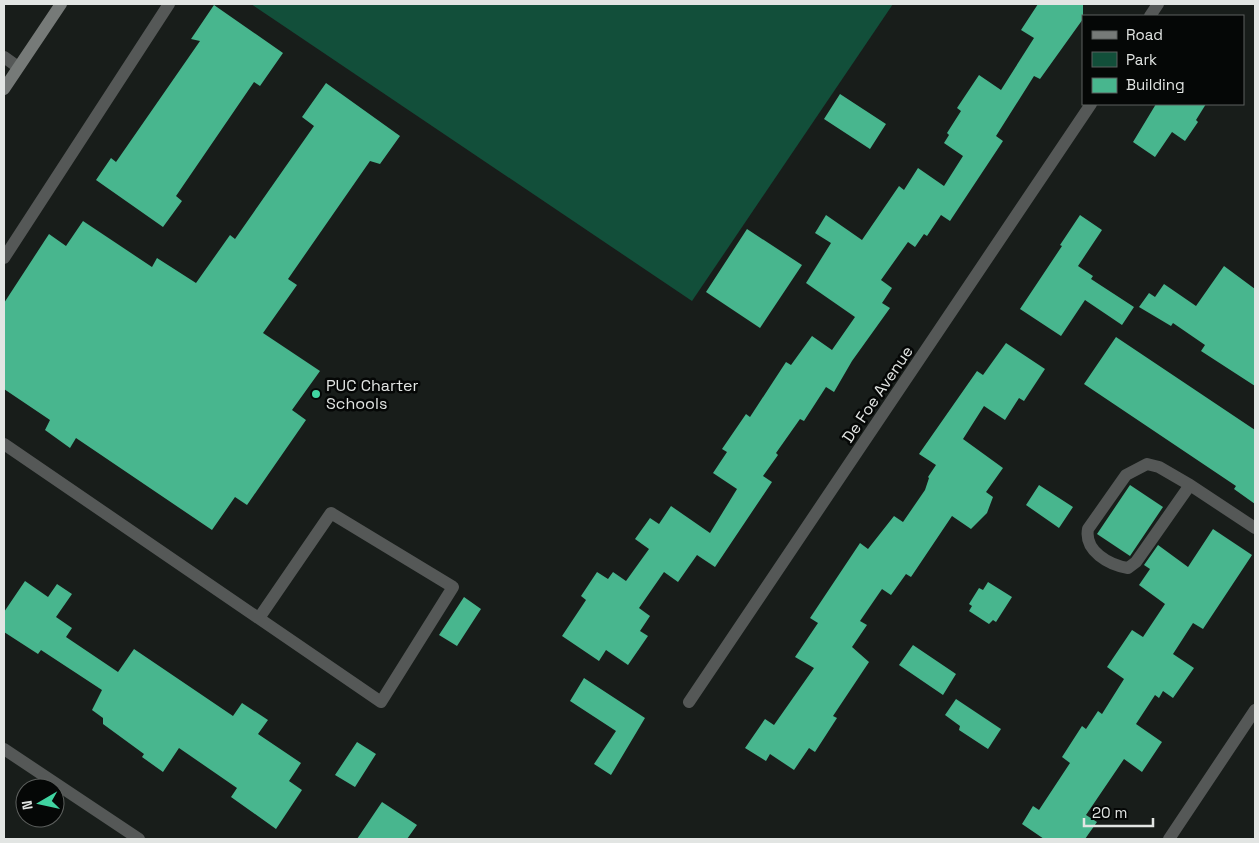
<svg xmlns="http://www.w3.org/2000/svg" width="1259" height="843" viewBox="0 0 1259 843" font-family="'Space Grotesk',sans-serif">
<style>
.green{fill:#124f3a}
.building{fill:#48b68e}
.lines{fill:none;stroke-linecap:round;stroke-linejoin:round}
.service{stroke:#555857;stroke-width:12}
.minor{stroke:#555857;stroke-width:12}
.tertiary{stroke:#555857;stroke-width:12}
.secondary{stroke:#767a78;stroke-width:12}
.poi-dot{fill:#40d4a1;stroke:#050706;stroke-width:2}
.labels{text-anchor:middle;stroke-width:5;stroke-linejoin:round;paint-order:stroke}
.poi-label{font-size:16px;fill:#e2e5e3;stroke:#050706;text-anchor:start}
.street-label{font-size:16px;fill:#e2e5e3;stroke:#050706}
</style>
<rect width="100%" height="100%" fill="#181d1a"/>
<path class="green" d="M251 4H893L692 301Z"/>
<path class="building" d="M1038 4H1083V19L1040 79 1034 76 996 136 1003 141 950 221 941 215 927 236 924 234 915 247 908 242 881 280 892 288 882 303 890 308 852 361 834 392 826 387 804 421 800 419 776 453 778 455 763 476 772 482 715 567 697 555 678 582 664 572 639 608 650 616 640 631 648 636 628 665 606 650 599 661 562 636 586 600 581 596 597 572 608 579 613 572 626 581 649 549 635 539 650 518 659 524 671 506 710 533 737 489 713 473 727 452 722 449 746 414 750 417 786 362 791 365 812 336 832 350 855 317 806 283 831 243 815 233 826 215 862 240 899 186 904 190 918 168 944 186 963 156 944 143 949 135 947 133 961 111 957 108 979 75 1001 90 1034 38 1021 30Z
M214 5 283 53 260 86 254 82 176 196 182 201 163 227 96 180 111 158 116 162 200 41 191 39Z
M326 83 400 136 380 164 370 161 288 279 297 285 263 333 320 371 292 410 306 420 247 505 235 497 212 530 76 438 70 448 45 430 50 420 4 389V303L49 234 66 246 83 221 152 267 157 258 196 283 230 235 235 239 314 126 302 117Z
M840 94 886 124 870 149 824 119Z
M1156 104H1206L1196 120 1198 122 1185 141 1172 132 1155 157 1133 142Z
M1080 215 1102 230 1078 266 1093 276 1091 279 1134 307 1122 325 1085 300 1061 336 1020 309 1062 246 1060 245Z
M747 229 802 265 760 328 706 292Z
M1224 266 1255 289V386L1201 351 1205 345 1173 323 1171 326 1139 307 1149 293 1155 297 1164 284 1196 306Z
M1116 337 1255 430V504L1234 489 1236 486 1084 384Z
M1006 343 1045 369 1024 401 1019 398 1005 420 984 406 963 439 1003 468 986 492 993 497 987 513 971 529 952 516 911 577 906 574 891 595 882 589 860 621 867 625 852 647 869 662 833 716 837 718 815 752 809 748 794 770 770 754 766 761 745 748 765 719 774 725 814 668 795 657 818 623 810 618 860 543 868 549 894 516 903 522 925 490 929 478 928 477 936 465 919 454 977 371 983 375Z
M1039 485 1073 507 1059 528 1026 505Z
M1130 485 1163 507 1130 556 1097 534Z
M1213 529 1252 555 1203 629 1193 623 1173 654 1194 668 1173 698 1163 691 1159 698 1155 695 1136 724 1162 742 1142 772 1124 759 1086 815 1097 822 1085 839H1044L1022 824 1033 806 1039 810 1070 763 1062 757 1082 726 1086 729 1098 711 1102 714 1124 679 1107 667 1132 630 1143 637 1165 604 1139 585 1150 569 1144 565 1158 545 1188 567Z
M25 581 48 597 57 584 72 594 56 617 72 628 66 637 118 672 134 649 233 716 242 703 268 720 258 734 301 763 289 781 302 790 276 829 231 797 237 788 179 748 163 772 142 757 144 754 103 724V718L92 710 102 690 41 650 38 654 4 632V612Z
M988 582 1012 597 996 622 993 620 989 624 969 611 972 606 969 604 979 588 983 590Z
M464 597 481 609 457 646 439 635Z
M913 645 956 674 943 695 899 665Z
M584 678 645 718 611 775 594 764 616 731 570 701Z
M956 699 1001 729 988 749 959 730 960 726 945 715Z
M357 742 376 754 355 787 335 775Z
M382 802 417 825 407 839H357Z"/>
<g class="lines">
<path class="service" d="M4 258 169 4
M4 444 381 702 453 587 331 513 259 618
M1190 485 1136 562 1128 568C1109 565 1084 551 1088 529L1126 475 1147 464 1159 467 1190 485 1255 528"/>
<path class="minor" d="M1150 16 1158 4
M4 57 18 67
M689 702 1091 104
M4 749 139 839"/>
<path class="tertiary" d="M1169 839 1255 710"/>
<path class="secondary" d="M4 89 61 4"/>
</g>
<circle class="poi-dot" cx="316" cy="394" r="5"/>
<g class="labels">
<g class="poi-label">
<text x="326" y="391">PUC Charter<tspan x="326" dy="18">Schools</tspan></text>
</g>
<g class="street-label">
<text transform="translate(877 394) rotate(-56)" y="6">De Foe Avenue</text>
</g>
</g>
<rect width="1259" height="843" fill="none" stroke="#e2e5e3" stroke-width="10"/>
<rect x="1082" y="15" width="162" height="90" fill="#050706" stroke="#5d605e"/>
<rect x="1092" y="31" width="25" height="8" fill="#767a78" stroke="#5d605e"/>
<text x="1126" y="40" font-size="15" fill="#e2e5e3">Road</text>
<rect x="1092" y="52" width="25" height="15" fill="#124f3a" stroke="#5d605e"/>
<text x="1126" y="65" font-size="15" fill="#e2e5e3">Park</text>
<rect x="1092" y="78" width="25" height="15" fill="#48b68e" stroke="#5d605e"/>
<text x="1126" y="90" font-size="15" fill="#e2e5e3">Building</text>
<g transform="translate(40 803) rotate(261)"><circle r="24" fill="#050706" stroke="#5d605e"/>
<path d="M0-4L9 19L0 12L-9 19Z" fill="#40d4a1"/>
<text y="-8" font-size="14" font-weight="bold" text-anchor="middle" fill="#e2e5e3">N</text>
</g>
<path d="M1084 818v8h69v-8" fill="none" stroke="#e2e5e3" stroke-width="2.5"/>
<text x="1092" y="818" font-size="15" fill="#e2e5e3" stroke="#050706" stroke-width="4" paint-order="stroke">20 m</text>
</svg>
